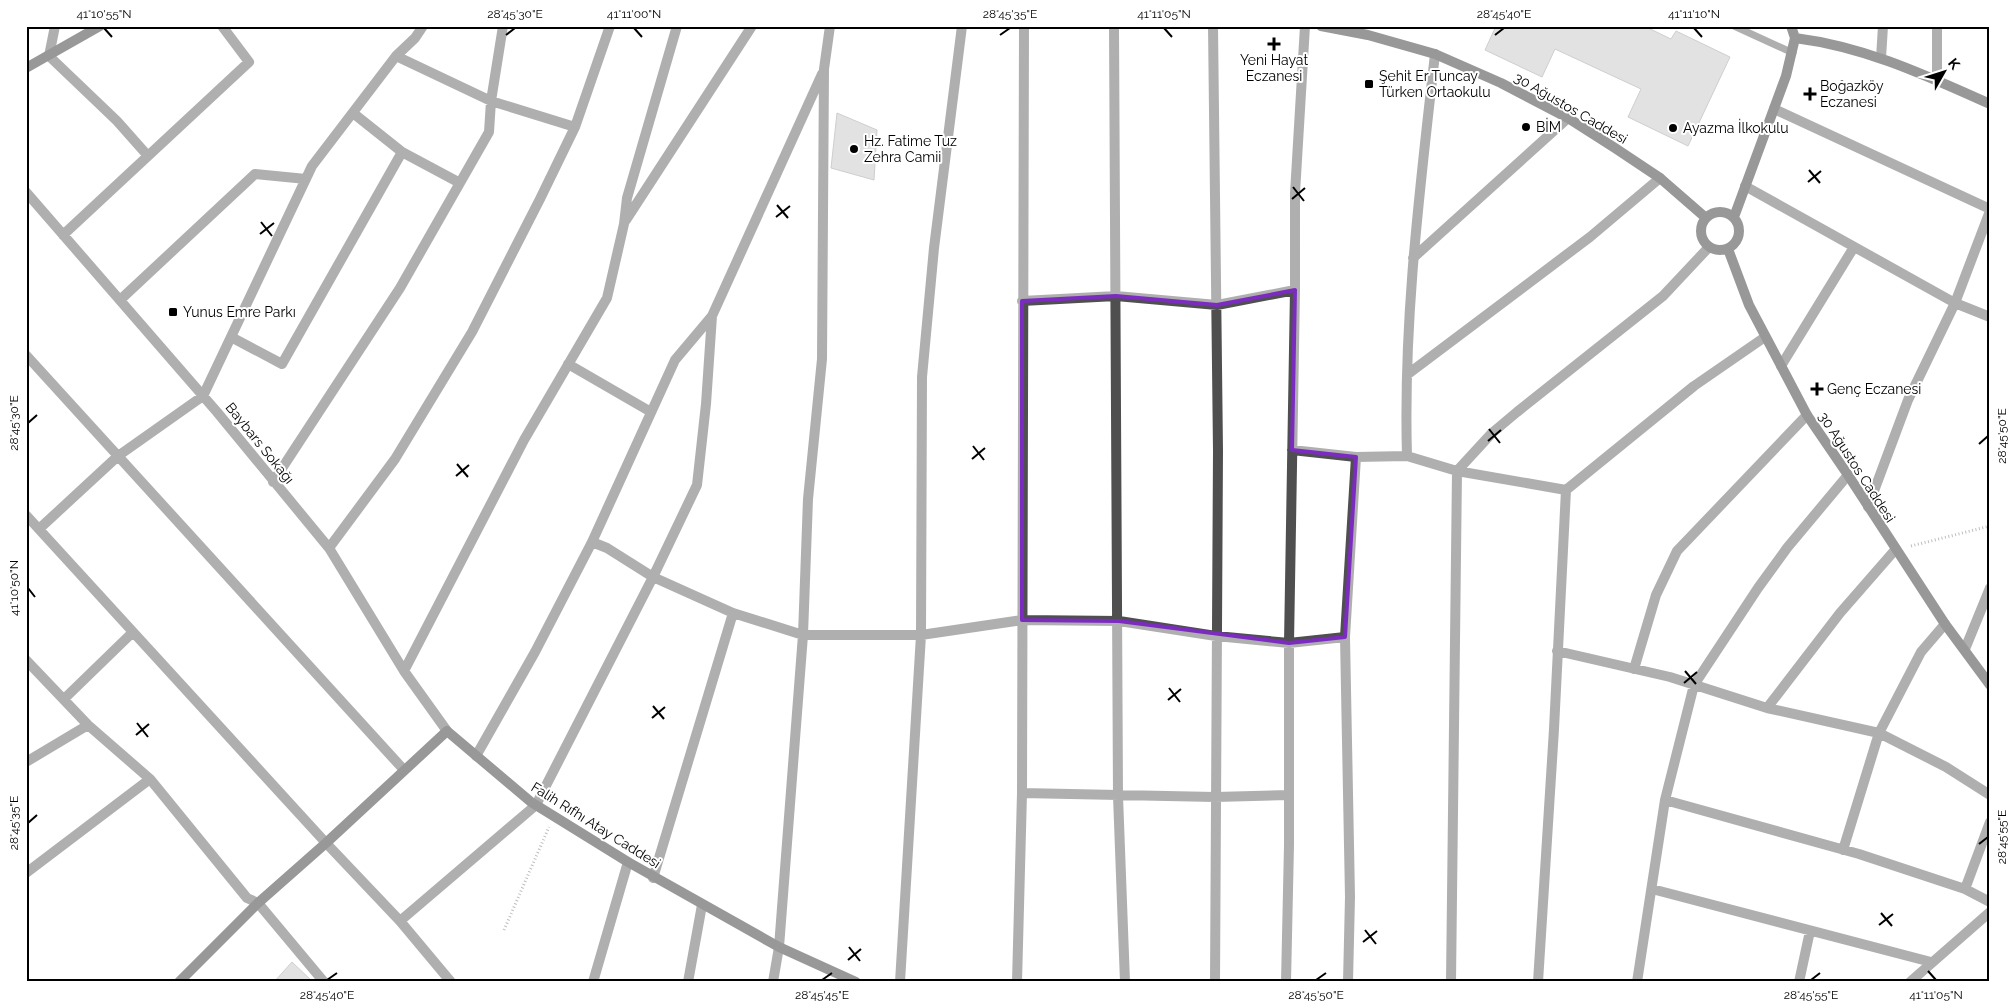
<svg xmlns="http://www.w3.org/2000/svg" width="2016" height="1008" viewBox="0 0 2016 1008" font-family="Raleway,sans-serif">
<style>
.building{fill:#bfbfbf;stroke:#939393}
.lines{fill:none;stroke-linecap:round;stroke-linejoin:round}
.path{stroke:#717171;stroke-width:3;stroke-dasharray:1 2.5;stroke-linecap:butt}
.lane{stroke:#4f4f4f;stroke-width:7}
.street{stroke:#4f4f4f;stroke-width:10}
.secondary{stroke:#1c1c1c;stroke-width:10}
.marked{fill:none;stroke:#7b2cbf;stroke-width:4;stroke-linejoin:round}
.ticks{fill:none;stroke:#000;stroke-width:2}
.poi-dot{fill:#000;stroke:#fff;stroke-width:2}
.labels{text-anchor:middle;stroke-width:4;stroke-linejoin:round;paint-order:stroke}
.poi-label{font-size:14px;fill:#000;stroke:#fff;text-anchor:start}
.street-label{font-size:14px;fill:#000;stroke:#fff}
.neatline{fill:none;stroke:#000;stroke-width:2}
.ticks-label{font-size:12px;text-anchor:middle;fill:#000}
</style>
<rect width="100%" height="100%" fill="#fff"/>
<path class="building" d="M1496 26H1644L1671 39 1676 31 1730 57 1688 146 1628 117 1641 89 1555 49 1542 77 1485 50Z
M837 113 877 130 874 180 831 168Z
M292 962 313 982H274Z"/>
<g class="lines">
<path class="path" d="M1911 546 1990 526
M504 930 549 827"/>
<path class="lane" d="M1734 26 1793 53"/>
<path class="street" d="M55 26 49 56 117 121 148 156
M1114 26 1118 796 1125 982
M1213 26 1218 451 1215 982
M396 56 415 38 423 26
M1881 58 1883 26
M1937 81V26
M1774 109 1990 209
M353 113 402 152 460 183
M1745 186 1955 303 1990 317
M26 192 217 412 329 548 404 671 447 731
M626 220 752 26
M63 235 249 62 222 26
M1413 258 1568 118
M120 300 255 174 306 179
M1022 301 1116 296 1217 305 1295 290
M231 337 282 364 402 152
M26 355 404 770
M568 364 651 412
M1781 366 1854 247
M1408 374 1590 237 1660 178
M1292 450 1356 457 1407 456 1457 471 1566 490
M1407 456C1403 322 1420 188 1435 54
M273 482 400 288 489 132 491 101 503 26
M1868 507 1908 400 1955 303 1990 211
M26 515 326 843 400 921 451 982
M39 529 118 456 203 396 312 166 396 56 491 101 575 127
M592 542 607 548 653 577 733 613 803 635H921L1022 620 1119 621 1216 636 1289 643 1345 637
M329 548 395 459 472 332 540 199 575 127 610 26
M1965 649 1990 588
M1557 651 1670 677 1767 708 1879 733 1946 767 1990 795
M26 660 88 725 150 779 247 898 258 903 324 982
M1634 669 1656 595 1677 551 1807 415
M404 671 524 440 607 298 624 224 627 198 677 26
M64 699 133 632
M1767 708 1840 613 1895 550
M476 756 535 652 592 542 675 360 712 316 822 74
M26 762 88 725
M1022 793 1215 797 1289 795
M1665 800 1859 854 1965 889 1990 902
M1843 850 1879 733 1921 652 1945 624
M26 873 150 779
M653 878 733 613
M1652 889 1931 962
M1965 889 1990 822
M400 921 536 805 653 577 697 485 706 404 712 316
M593 982 628 862
M688 982 702 905
M773 982 779 947 803 635 808 499 822 359 824 69 830 26
M900 982 921 635 922 377 934 248 962 26
M1017 982 1022 793 1024 26
M1286 982 1289 845V643L1295 290V193L1305 26
M1348 982 1350 897 1345 637 1356 457
M1451 982 1457 471 1492 433 1517 412 1663 296 1709 247
M1538 982 1554 729 1566 490 1694 386 1765 337
M1637 982 1665 800 1694 685 1758 588 1787 548 1848 475
M1799 982 1810 931
M1910 982 1990 912"/>
<path class="secondary" d="M1321 26 1368 35 1435 54 1501 83 1568 118 1615 148 1660 178 1706 218
M1795 38C1866 47 1925 75 1990 104
M26 68 100 26
M1701 231a19 19 0 1 1 38 0a19 19 0 1 1-38 0Z
M1734 217 1786 76 1795 38 1791 26
M1728 249 1749 305 1807 415 1848 475 1945 624 1990 685
M179 982 258 903 326 843 447 731 531 802 628 862 779 947 856 982"/>
</g>
<path d="M0 0H2016V1008H0ZM1295 290 1292 450 1356 457 1345 637 1289 643 1119 621 1022 620V301L1116 296 1217 305Z" fill="#fff" fill-opacity=".55" fill-rule="evenodd"/>
<path class="marked" d="M1295 290 1292 450 1356 457 1345 637 1289 643 1119 621 1022 620V301L1116 296 1217 305Z"/>
<path class="ticks" d="M104 28 112 37M634 28 642 37M1164 28 1172 37M1694 28 1702 37M506 35 515 28M1000 35 1010 28M1495 35 1504 28M1809 170 1820 183M1808 182 1821 171M1293 187 1304 201M1292 199 1305 188M777 205 788 218M776 217 790 206M261 222 272 236M260 234 274 223M28 423 37 415M1489 429 1500 443M1488 441 1501 430M1979 444 1988 436M973 446 984 460M972 459 985 448M457 464 468 477M456 476 469 465M28 588 35 597M1685 671 1696 684M1684 683 1697 672M1169 688 1180 702M1168 700 1181 689M653 706 664 719M652 718 665 707M137 723 148 737M136 735 149 724M28 823 37 815M1979 844 1988 837M1881 913 1892 926M1879 925 1893 914M1365 930 1376 944M1363 942 1377 931M849 947 860 961M848 960 861 949M1928 971 1936 980M327 980 337 973M822 980 832 973M1316 980 1326 973M1811 980 1820 973"/>
<g class="poi-dot">
<path d="M1271.5 36.5h5v5h5v5h-5v5h-5v-5h-5v-5h5z"/>
<rect x="1364" y="79" width="10" height="10" rx="2.5"/>
<path d="M1807.5 86.5h5v5h5v5h-5v5h-5v-5h-5v-5h5z"/>
<circle cx="1526" cy="127" r="5"/>
<circle cx="1673" cy="128" r="5"/>
<circle cx="854" cy="149" r="5"/>
<rect x="168" y="307" width="10" height="10" rx="2.5"/>
<path d="M1814.5 381.5h5v5h5v5h-5v5h-5v-5h-5v-5h5z"/>
</g>
<g class="labels">
<g class="poi-label">
<text x="1274" y="65" text-anchor="middle">Yeni Hayat<tspan x="1274" dy="16">Eczanesi</tspan></text>
<text x="1379" y="81">Şehit Er Tuncay<tspan x="1379" dy="16">Türken Ortaokulu</tspan></text>
<text x="1820" y="91">Boğazköy<tspan x="1820" dy="16">Eczanesi</tspan></text>
<text x="1536" y="132">BİM</text>
<text x="1683" y="133">Ayazma İlkokulu</text>
<text x="864" y="146">Hz. Fatime Tuz<tspan x="864" dy="16">Zehra Camii</tspan></text>
<text x="183" y="317">Yunus Emre Parkı</text>
<text x="1827" y="394">Genç Eczanesi</text>
</g>
<g class="street-label">
<text transform="translate(1571 108) rotate(30)" y="5">30 Ağustos Caddesi</text>
<text transform="translate(260 443) rotate(51)" y="5">Baybars Sokağı</text>
<text transform="translate(1857 467) rotate(57)" y="5">30 Ağustos Caddesi</text>
<text transform="translate(596 825) rotate(32)" y="5">Falih Rıfhı Atay Caddesi</text>
</g>
</g>
<rect width="2016" height="1008" fill="none" stroke="#ffffff" stroke-width="55"/>
<g transform="translate(1944 72) rotate(51)" stroke="#ffffff" stroke-width="4" paint-order="stroke">
<path d="M0-4L9 19L0 12L-9 19Z" fill="#000000"/>
<text y="-8" font-size="14" font-weight="bold" text-anchor="middle" fill="#000000">K</text>
</g>
<rect x="28" y="28" width="1960" height="952" class="neatline"/>
<g class="ticks-label">
<text x="104" y="18">41°10'55"N</text>
<text x="515" y="18">28°45'30"E</text>
<text x="634" y="18">41°11'00"N</text>
<text x="1010" y="18">28°45'35"E</text>
<text x="1164" y="18">41°11'05"N</text>
<text x="1504" y="18">28°45'40"E</text>
<text x="1694" y="18">41°11'10"N</text>
<text transform="translate(14 423) rotate(-90)" y="4">28°45'30"E</text>
<text transform="translate(2002 436) rotate(-90)" y="4">28°45'50"E</text>
<text transform="translate(14 588) rotate(-90)" y="4">41°10'50"N</text>
<text transform="translate(14 823) rotate(-90)" y="4">28°45'35"E</text>
<text transform="translate(2002 837) rotate(-90)" y="4">28°45'55"E</text>
<text x="327" y="999">28°45'40"E</text>
<text x="822" y="999">28°45'45"E</text>
<text x="1316" y="999">28°45'50"E</text>
<text x="1811" y="999">28°45'55"E</text>
<text x="1936" y="999">41°11'05"N</text>
</g>
</svg>
